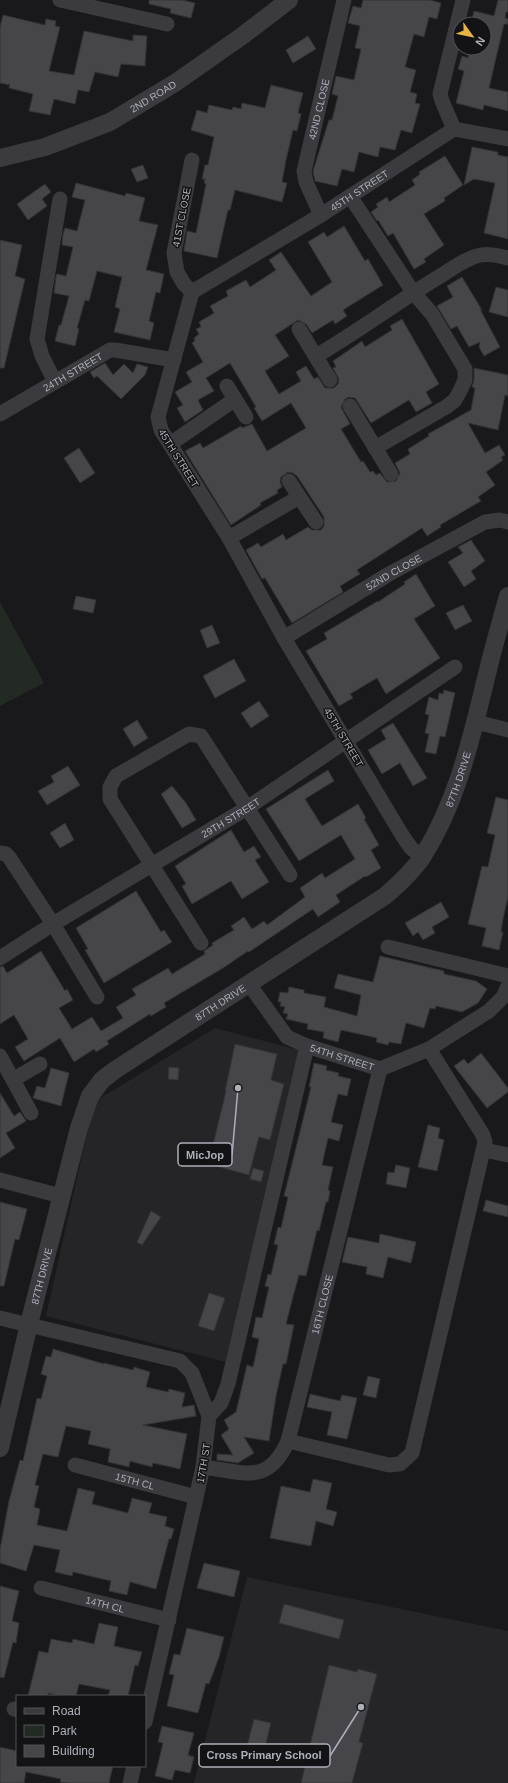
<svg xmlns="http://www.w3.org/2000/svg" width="508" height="1783" viewBox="0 0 508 1783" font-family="Helvetica,sans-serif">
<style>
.built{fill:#252527}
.green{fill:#232a24}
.building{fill:#46464a;stroke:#333336}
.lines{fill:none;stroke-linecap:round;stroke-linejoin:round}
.minor{stroke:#3a3a3f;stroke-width:15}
.tertiary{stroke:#3a3a3f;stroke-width:18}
.labels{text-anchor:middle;stroke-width:3;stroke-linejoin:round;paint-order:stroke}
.street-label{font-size:10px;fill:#acb0b9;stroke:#131315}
.leader{fill:none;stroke:#acb0b9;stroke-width:1.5}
.callout-dot{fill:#acb0b9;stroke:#131315;stroke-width:1.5}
.callout{fill:#131315;stroke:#acb0b9;stroke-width:1.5}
.callout-label{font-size:11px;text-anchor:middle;font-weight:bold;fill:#acb0b9}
</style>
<rect width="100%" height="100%" fill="#19181a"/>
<path class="built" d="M215 1028 299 1050 226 1362 46 1316 94 1102Z
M247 1577 508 1631V1783H194Z"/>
<path class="green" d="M0 602 44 683 0 706Z"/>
<path class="building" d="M149 0H182L195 3 191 18 170 13 171 9 149 4Z
M363 0H430L441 3 437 19 429 17 424 37 414 34 405 67 416 70 410 92 417 94 415 103 420 104 412 133 401 130 395 150 380 147 378 157 359 152 354 172 342 169 337 186 315 181 313 171 329 120H332L338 96 332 94 336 76 354 80 361 49 355 48 360 26 348 23 353 6 361 8Z
M498 0H508V12H506L505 18 508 19V24H504L489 88 508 92V111L484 105 483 110 456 103 464 71 458 69 462 56 468 58 469 48H484V24H471L474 11 494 16Z
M3 15 45 25 46 19 56 21 55 26 60 27 49 71 74 75 84 31 133 41V35L147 36 145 66 121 64 118 77 95 72 89 92 78 90 75 104 54 99 50 115 29 111 33 94 9 88 10 85 0 83V27Z
M308 36 316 49 293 63 286 50Z
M271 85 303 93 298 113 301 114 297 131 293 130 286 160 282 182 287 183 282 202 235 190 230 210H228L217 258 184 251 187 231 196 233 206 184 204 183 205 179H202L205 165H208L214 137 191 130 197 110 207 113 209 105 232 110 233 107 241 109 242 103 265 108Z
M472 147 498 152V155L508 157V239L484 233 495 183 474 179 464 185Z
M445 156 463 185 444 198 445 201 424 214 444 245 424 259 426 262 414 269 393 233 388 236 378 220 377 221 371 212 378 207 376 204 387 197 389 202 415 185 412 180 420 174 419 172Z
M143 165 148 178 137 182 131 169Z
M76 183 125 196 126 193 145 198 139 221 158 225 146 270 164 274 160 293 156 292 149 321 154 323 150 340 114 332 120 309 115 307 122 277 97 271 89 301 85 300 77 328 79 329 75 346 55 341 59 325H61L69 296 54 293 56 277 57 274 66 276 73 247 62 245 63 234 65 228 77 231 85 200 72 197Z
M45 184 51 192 42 199 47 206 28 220 17 204Z
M344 226 365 261 368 259 383 285 343 310 347 316 335 324 333 320 312 333 306 324 298 320 275 335 289 356 265 371 279 394 301 381 296 372 306 366 314 379 318 377 325 388H334L338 384 339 379 333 368 336 367 333 361 362 341 365 347 392 330 390 326 402 319 439 384 426 392 432 403 416 412 409 400 371 423 355 398 349 397 345 399 341 407 350 424 341 429 361 462 363 461 370 472 373 471 376 475 380 473 387 482 396 481 400 473 395 463 410 454 408 449 429 436 428 434 471 410 475 388 472 387 474 380V368L508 375V396L505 395 498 430 468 423 485 453 499 445 505 455 501 457 503 460 486 472 495 485 478 497 481 501 440 525 441 527 427 536 422 528 357 570 360 574 340 586 343 592 292 623 265 578 262 579 246 550 258 543 261 547 283 534 286 540 308 527 312 530H321L324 526V517L297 476 293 473 288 472 281 477 280 482 282 487 277 490 278 493 260 503 261 505 231 525 185 451 200 443 203 448 241 426 242 428 252 424 267 451 306 428 291 403 262 421 254 408 256 407 230 363 206 378 214 391 198 400 203 410 185 422 177 408 183 405 175 392 192 382 186 372 203 362 192 343 195 341 194 338 199 334 196 329 201 327 199 322 214 313 210 306 228 296 226 291 246 280 250 287 276 270 269 260 281 252 311 296 332 282 308 242 324 232 327 237Z
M0 240 22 245 15 276 25 279 4 368H0Z
M462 277 482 310 480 309 500 347 484 356 479 347 480 342 469 347 457 326 451 329 437 306 453 297 447 286Z
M496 287 508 290V317L489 312Z
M105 363 113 375 124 364 133 373 137 364 148 367 145 375 121 399 97 376 94 378 90 372Z
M79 448 95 473 80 483 64 458Z
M471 540 485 561 471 571 476 579 464 587 448 562 463 553 458 547Z
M416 574 435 606 414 619 440 658 386 694 377 678 350 694 353 698 339 706 306 651 327 639 324 633 378 601V602L405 584 404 582Z
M76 596 96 600 93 613 73 609Z
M463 605 472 621 455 630 446 613Z
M212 625 220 643 207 648 200 630Z
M234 659 246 681 215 698 203 676Z
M444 690 455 693 445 737 440 736 436 754 425 752 429 734 425 733 429 715 425 714 429 697 438 700 439 693 443 694Z
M259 701 269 716 251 728 241 713Z
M137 720 148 738 134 747 123 729Z
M393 723 427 778 413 786 400 763 382 774 368 750 386 739 381 730Z
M68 766 80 785 47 805 38 791 54 782 51 776Z
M328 770 334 781 305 799 322 826 358 804 366 818 364 819 379 845 371 850 381 868 366 877 365 876 336 895 340 902 318 917 313 909 249 952 248 951 223 968 164 1003 166 1007 151 1016 150 1014 107 1041 109 1044 96 1052 94 1049 74 1062 60 1038 24 1061 15 1047 28 1039 14 1015 0 1024V967L3 966 7 973 41 951 65 991 67 989 73 1000 59 1008 72 1029 92 1017 101 1031 123 1018 116 1007 136 995 132 989 168 968 172 974 205 954 204 951 213 945 212 943 234 930 231 926 244 917 252 929 264 921 267 925 305 897 300 888 322 873 325 878 355 859 341 835 299 861 266 809Z
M172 786 186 803 196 820 182 828 161 794Z
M496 797 508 800V897L503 919 501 932H503L499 950 482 946 486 928 468 924 482 866 488 867 495 835 487 833Z
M65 823 74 840 60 848 50 833Z
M231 830 244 852 254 846 261 857 255 860 269 882 242 899 231 881 192 904 182 886 186 884 175 866Z
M136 891 161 932 164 930 172 942 104 983 85 950 88 949 76 928Z
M441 902 449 917 432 927 435 933 423 940 418 932 413 936 405 923Z
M380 956 444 971V974L476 981 487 989 478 1003 462 1012 436 1006 435 1009 430 1008 424 1028 406 1023 401 1044 389 1042 388 1045 376 1042 377 1038 341 1030 338 1042 323 1038 324 1032 307 1029 308 1024 286 1019 288 1014 283 1013 285 1007 280 1006 281 1002H278L280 992 288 993 289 987 304 990V993L326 997 324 1007 357 1016 361 995 334 988 338 974 373 982Z
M235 1044 277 1054 271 1080 284 1084 270 1140 259 1137 249 1175 197 1161V1163L186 1160 188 1148 211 1153 226 1091H225Z
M481 1053 508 1088V1092L487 1108 454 1066 464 1059 468 1064Z
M314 1063 327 1066 326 1070 339 1073 338 1076 351 1079 347 1096 338 1094 331 1122 343 1125 339 1141 328 1138 322 1165 333 1167 328 1190 330 1191 328 1202H326L319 1231 317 1230 306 1276 299 1275 294 1293 286 1324 294 1325 286 1364H283L276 1396 269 1441 244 1437 254 1453 238 1463 217 1460V1454L233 1455 221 1435 229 1429 224 1420 236 1412 247 1365 253 1367 259 1339 252 1337 256 1317 262 1318 269 1287 265 1286 268 1274 271 1275 278 1245 274 1244 278 1227 281 1228 288 1197 284 1196 311 1087H309Z
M169 1067 179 1068 178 1080 168 1079Z
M51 1068 69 1073 61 1106 33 1098 37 1086 45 1088Z
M0 1093 14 1116 20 1112 26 1121 6 1133 15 1148 0 1158Z
M428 1125 440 1128 438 1138 444 1140 437 1171 418 1167Z
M396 1165 410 1168 406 1188 386 1184 388 1172 394 1173Z
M253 1168 264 1171 261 1182 250 1179Z
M486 1200 508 1206V1217L483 1211Z
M0 1202 27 1209 19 1240 15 1239 4 1286H0Z
M151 1211 161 1217 142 1245 137 1242Z
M380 1234 416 1242 411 1263 388 1257 383 1278 366 1274 367 1267 342 1262 348 1237 379 1243Z
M209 1293 225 1298 214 1331 198 1326Z
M53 1349 104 1364V1363L133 1370 134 1367 150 1372 146 1387 168 1392 169 1389 185 1393 182 1407 194 1405 196 1416 143 1425 187 1434 180 1469 153 1463 152 1467 130 1461 129 1467 108 1462 110 1449 88 1444 91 1431 66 1426 58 1457 43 1454 35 1485 39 1486 34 1507 40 1509 37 1525 67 1531 78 1488 95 1492 92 1504 128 1513 132 1498 152 1503 149 1513 167 1517 165 1526 174 1529 171 1539H169L156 1589 130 1582 127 1595 109 1591 111 1581 73 1572 72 1576 55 1572 60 1550 34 1545 26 1571 0 1563V1549L9 1501 20 1460 23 1461 37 1398 41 1399 47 1376 41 1374 46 1356 51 1357Z
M368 1376 380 1379 376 1398 363 1395Z
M310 1394 340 1401 342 1395 357 1398 347 1439 327 1435 332 1412 307 1407Z
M313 1479 332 1483 326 1509 337 1512 333 1526 316 1521 311 1546 270 1538 281 1486 310 1492Z
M204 1563 240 1571 234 1597 197 1588Z
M0 1586 19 1591 12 1621 19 1623 16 1643 13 1642 4 1678 0 1677Z
M284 1604 344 1620 339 1639 279 1623Z
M99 1623 118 1627 114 1646 142 1652 138 1666 135 1665 128 1696H108L110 1690 79 1684 76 1696H63L48 1693V1696H28L39 1651 48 1653 51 1639 72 1643 73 1639 94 1644Z
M187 1628 224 1637 219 1657 209 1684 206 1683 198 1713 167 1706 174 1675 169 1674 174 1654 180 1655Z
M329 1665 357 1672 358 1669 377 1674 359 1742 363 1743 352 1783H301Z
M254 1719 271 1723 264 1751 247 1746Z
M162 1726 194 1733 188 1755 194 1757 190 1773 175 1770 172 1780 155 1776 163 1743 158 1742Z
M0 1747 17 1751V1766H113L109 1783H67L60 1782 61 1779 26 1772 24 1783H0Z"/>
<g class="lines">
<g class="minor">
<path d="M60 0 167 24"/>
<path d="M454 129 442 101 440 94 463 0"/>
<path d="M192 160 174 253 177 272 184 284 192 292"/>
<path d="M350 196 413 292 432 314 465 369V380L461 389 455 400 446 407 375 448"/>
<path id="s1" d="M321 215 306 182 304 171 344 0"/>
<path d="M299 329 330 380"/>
<path d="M316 356C357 332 396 303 437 278 451 270 465 258 481 255 490 253 499 256 508 258"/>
<path d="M55 382 42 356 37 339 60 199"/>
<path d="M227 386 246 417"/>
<path d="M350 406 391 474"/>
<path id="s2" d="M0 414 110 350H115L174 360"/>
<path d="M170 444 234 400"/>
<path d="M289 481 316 522"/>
<path d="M229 538 299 497"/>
<path id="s3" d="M284 638 389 574 485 522 500 520 508 522"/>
<path d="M476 722 508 730"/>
<path d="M0 853 6 854 9 857 53 924 97 997"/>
<path id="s4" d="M422 857 411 848 402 835 284 638 229 538 161 430 158 417 192 292 321 215 454 129 508 139"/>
<path d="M201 943 110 799V787L116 776 189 734 201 736 290 875"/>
<path d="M388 947 508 976"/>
<path id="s5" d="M0 958 53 924 247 808 455 667"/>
<path id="s6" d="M249 984 287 1037 307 1046 380 1069 429 1049 489 1011 503 997 508 986"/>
<path d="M0 1056 31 1113"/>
<path d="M14 1079 40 1064"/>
<path d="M484 1150 508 1155"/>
<path d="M0 1180 61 1196"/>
<path d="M0 1318 180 1361 192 1373 209 1416 203 1467 145 1722"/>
<path d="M209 1416 221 1403 228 1384 307 1046"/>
<path d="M288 1441 389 1465 400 1464 412 1453 485 1142 483 1135 429 1049"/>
<path id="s7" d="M75 1465 196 1497"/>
<path id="s8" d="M203 1467C244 1472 268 1486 288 1441L380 1069"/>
<path id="s9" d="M41 1588 169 1620"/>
<path d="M14 1709 17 1710"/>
<path d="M130 1783 134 1766"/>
</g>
<g class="tertiary">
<path id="s10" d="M0 158 45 147 110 122 175 83 242 36 289 0"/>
<path id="s11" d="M0 1448 29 1324 79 1128 90 1096 102 1080 115 1070 385 896C399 884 413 871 423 856 459 799 472 734 488 670 494 645 501 621 508 596"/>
</g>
</g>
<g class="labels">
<g class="street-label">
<text dy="4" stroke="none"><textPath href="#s10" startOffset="166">2ND ROAD</textPath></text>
<text dy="4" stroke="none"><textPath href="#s1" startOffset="111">42ND CLOSE</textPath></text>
<text dy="4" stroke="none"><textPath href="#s4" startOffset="840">45TH STREET</textPath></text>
<text transform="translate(181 217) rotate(-79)" y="4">41ST CLOSE</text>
<text dy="4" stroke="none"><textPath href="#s2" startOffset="84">24TH STREET</textPath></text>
<text transform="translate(179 458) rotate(58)" y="4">45TH STREET</text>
<text dy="4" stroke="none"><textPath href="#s3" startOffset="128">52ND CLOSE</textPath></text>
<text transform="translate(344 737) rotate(59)" y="4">45TH STREET</text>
<text dy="4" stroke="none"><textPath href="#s11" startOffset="861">87TH DRIVE</textPath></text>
<text dy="4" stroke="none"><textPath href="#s5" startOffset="270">29TH STREET</textPath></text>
<text dy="4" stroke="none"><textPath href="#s11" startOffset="525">87TH DRIVE</textPath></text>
<text dy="4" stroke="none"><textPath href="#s6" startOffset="124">54TH STREET</textPath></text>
<text dy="4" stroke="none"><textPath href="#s11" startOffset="177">87TH DRIVE</textPath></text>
<text dy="4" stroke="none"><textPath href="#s8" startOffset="241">16TH CLOSE</textPath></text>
<text transform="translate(203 1463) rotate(-80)" y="4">17TH ST</text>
<text dy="4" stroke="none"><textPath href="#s7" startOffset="62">15TH CL</textPath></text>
<text dy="4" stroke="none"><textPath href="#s9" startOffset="66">14TH CL</textPath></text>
</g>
</g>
<path class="leader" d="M238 1088L232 1155M361 1707L330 1756"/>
<g class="callout-dot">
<circle cx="238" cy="1088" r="4"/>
<circle cx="361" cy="1707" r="4"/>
</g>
<g class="callout">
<rect x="178" y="1143" width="54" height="23" rx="4"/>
<rect x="199" y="1744" width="131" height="23" rx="4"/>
</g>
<g class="callout-label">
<text x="205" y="1159">MicJop</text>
<text x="264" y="1759">Cross Primary School</text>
</g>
<rect x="16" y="1695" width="130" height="72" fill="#131315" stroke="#505257"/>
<rect x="24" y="1708" width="20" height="6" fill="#3a3a3f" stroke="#505257"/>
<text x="52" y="1715" font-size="12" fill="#acb0b9">Road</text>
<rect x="24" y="1725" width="20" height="12" fill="#232a24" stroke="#505257"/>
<text x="52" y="1735" font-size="12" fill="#acb0b9">Park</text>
<rect x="24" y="1745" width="20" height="12" fill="#46464a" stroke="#505257"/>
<text x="52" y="1755" font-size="12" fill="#acb0b9">Building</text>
<g transform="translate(472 36) rotate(123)"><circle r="19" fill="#131315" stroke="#505257"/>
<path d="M0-3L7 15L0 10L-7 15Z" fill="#e8b343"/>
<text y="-6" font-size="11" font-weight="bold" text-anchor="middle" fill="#acb0b9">N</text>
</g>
</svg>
